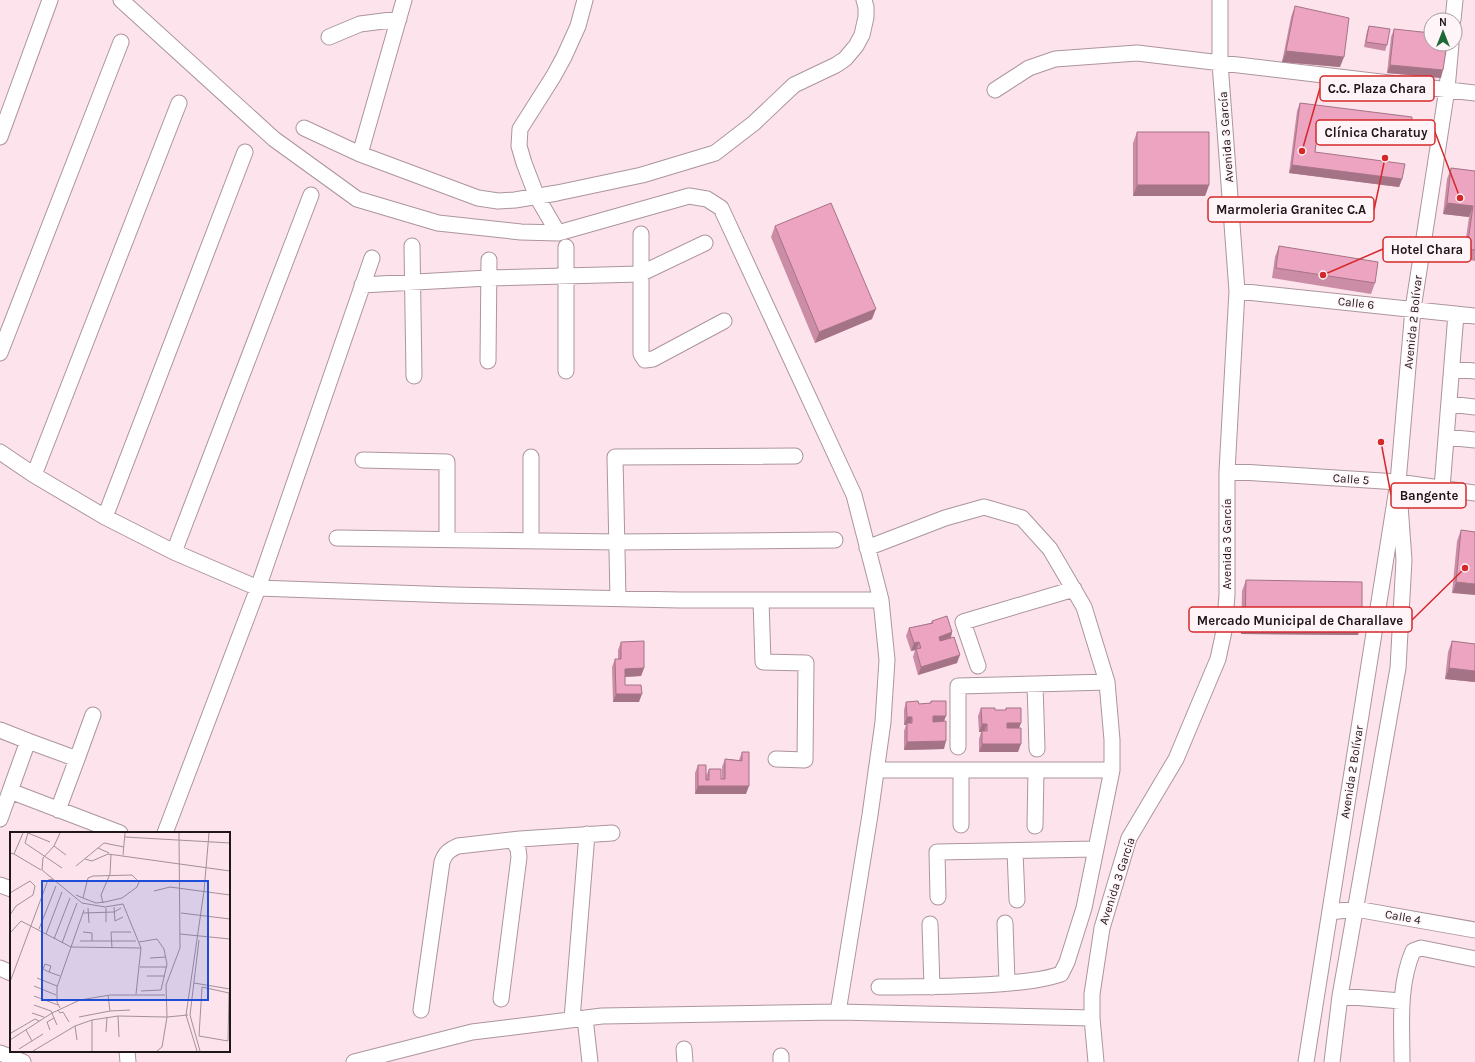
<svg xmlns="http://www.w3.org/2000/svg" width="1475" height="1062" viewBox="0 0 1475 1062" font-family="Karla,sans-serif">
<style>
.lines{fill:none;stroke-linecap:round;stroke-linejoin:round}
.minor-casing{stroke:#ac959d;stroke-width:17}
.minor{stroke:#fff;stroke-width:15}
.wall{fill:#cb8da5}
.shaded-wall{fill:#a57386}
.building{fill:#eca4c0;stroke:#a57386}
.labels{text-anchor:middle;stroke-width:3;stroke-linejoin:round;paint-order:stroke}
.street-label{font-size:12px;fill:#1f1619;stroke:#fff5f8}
.inset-road{fill:none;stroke:#a49198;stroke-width:1}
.view{fill:#1d4ed8;fill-opacity:0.15;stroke:#1d4ed8;stroke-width:2}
.inset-edge{fill:none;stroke:#1f1619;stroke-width:2}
.leader{fill:none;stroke:#d62828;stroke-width:1.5}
.callout-dot{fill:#d62828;stroke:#fff5f8;stroke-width:1.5}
.callout{fill:#fff5f8;stroke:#d62828;stroke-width:1.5}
.callout-label{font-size:13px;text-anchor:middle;font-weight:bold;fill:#1f1619}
</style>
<rect width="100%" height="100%" fill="#fce3ec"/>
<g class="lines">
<g class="minor-casing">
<path id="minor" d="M121 0 274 139 357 199 438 223 521 232 558 233 689 196 707 199 721 208 854 495 881 600 887 660 883 722 870 815 838 1012
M1453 20 1455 0
M329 37 360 24 399 19
M995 90 1029 68 1055 59 1137 53 1475 93
M304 128 360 154 478 198 498 201 515 200 557 193 642 175 715 153 754 123 794 85 836 65 845 59 856 46 862 35 866 17V7L864 0
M0 137 50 0
M360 154 404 0
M558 233 537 197 524 163 519 146 520 129 553 77 564 57 578 26 585 0
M641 234V354L645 360 653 359 724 321
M412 246 414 376
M566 247V371
M362 285 488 278 640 274 705 243
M1237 291 1475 316
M0 353 121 42
M488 361 489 260
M1452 369 1475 371
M1449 404 1475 407
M1446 437 1475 440
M0 452 34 475 105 517 174 552 258 588 452 595 680 600H881
M531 457V540
M363 460 447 462V539
M1227 471 1398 482 1475 493
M34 475 179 103
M1442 488 1456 314
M105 517 245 152
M337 538 618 542 835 540
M867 548 945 518 984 507 1022 518 1050 549 1084 607 1107 682 1112 740V770L1084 908 1067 962 1061 974C1040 981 1019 982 998 984 958 987 919 987 879 987
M174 552 311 195
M618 598 615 457 795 456
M761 600 763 662 806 663 805 760 776 759
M978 666 963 622 1074 589
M1035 684 1037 749
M0 730 28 741
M958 747V686L1107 682
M77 759 93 715
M876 770H1112
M961 770V825
M58 810 77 759 28 741 10 791 120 833
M0 819 10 791
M1035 826 1036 770
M165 833 258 588 372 258
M1015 851 1017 900
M0 885 11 889
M938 897 937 852 1095 849
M1330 912 1356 909 1475 930
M1005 923 1007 983
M930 924 932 987
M0 968 11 973
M1340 996 1401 1001
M501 999 519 857 518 849 513 840
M421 1010 442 862C445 853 449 850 458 846L520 839 612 833
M585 1018 590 1062
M572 1019 587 834
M684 1049 685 1062
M127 1051 128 1062
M0 1053 23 1062
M781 1056V1062
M354 1062 472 1032 602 1016 838 1012 1092 1018
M1096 1062 1092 1018V994L1102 928 1129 838 1176 759 1218 659 1224 631 1227 595V471L1237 291 1220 63V0
M1306 1062 1398 482 1413 309 1447 89 1451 44
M1332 1062 1340 996 1398 668 1404 560 1400 505
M1402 1062C1402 1025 1398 986 1413 951L1421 948 1475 959"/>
</g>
<use href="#minor" class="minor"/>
</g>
<path class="wall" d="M1295 6 1340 67 1282 62 1291 17Z
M1369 26 1387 45 1385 51 1364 47 1367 31Z
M1394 29 1441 78 1387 73 1391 37Z
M1300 103 1407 142 1318 131 1315 152 1402 179 1399 187 1289 173 1297 111Z
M1137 132 1209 185 1205 196H1133V143Z
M1451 168 1475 171V261L1463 259 1469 217 1443 214 1447 179Z
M775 226 872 319 815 343 771 237Z
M1279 246 1375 283 1371 294 1272 278 1275 257Z
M1461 530 1475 532 1452 593 1457 541Z
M1246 580 1358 635 1241 634 1242 591Z
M932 621 952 632 951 638 957 663 918 675 913 657 915 650 911 651 906 636 909 628 931 623Z
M1452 641 1475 644V682L1445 679 1448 652Z
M621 642 644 668 641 676 625 677V685L639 702H613L612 667 615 659H618V650Z
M931 701 944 721V749L904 750V731L906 725H904V710L906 702 919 704 930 703Z
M981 708 995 710H1005L1006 708 1019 728 1018 752H979V739L981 732H979L978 716Z
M742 752 746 794H695V773L698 765 706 776 709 769 722 779V767L725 759 739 760Z"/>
<path class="shaded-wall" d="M1286 51 1344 57 1340 67 1282 62Z
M1390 65 1443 70 1441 78 1387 73Z
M1319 122 1410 134 1407 142 1316 130Z
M1292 165 1402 179 1399 187 1289 173Z
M1137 185H1209L1205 196H1133Z
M1447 203 1473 206 1469 217 1443 214Z
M876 309 872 319 815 343 819 332Z
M1456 582 1475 584V595L1452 593Z
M1245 623 1362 625 1358 635 1241 634Z
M952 632 950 640 936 645 939 637Z
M919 642 916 650 911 651 914 643Z
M960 655 957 663 918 675 921 667Z
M644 668 641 676 622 677 625 669Z
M1449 668 1475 671V682L1445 679Z
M616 694H642L639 702H613Z
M933 716H946L943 724H930Z
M907 717H912L910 725 907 723 906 725H904Z
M1007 723H1021L1018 731H1004Z
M982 724H987L984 732H979Z
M946 741 944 749 904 750 907 742Z
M982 744H1021L1018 752H979Z
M698 786H749L746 794H695Z"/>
<path class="building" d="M1295 6 1349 18 1344 57 1286 51Z
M1369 26 1390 29 1387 45 1366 42Z
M1394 29 1431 33V44H1447L1443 70 1390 65Z
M1300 103 1412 117 1410 134 1319 122 1315 152 1405 164 1402 179 1292 165Z
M1137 132H1209V185H1137Z
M1451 168 1475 171V250L1467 249 1473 206 1447 203Z
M831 203 876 309 819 332 775 226Z
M1279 246 1378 262 1375 283 1276 268Z
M1461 530 1475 532V584L1456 582Z
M1246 580 1362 582V625L1245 623Z
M947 616 952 632 939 637 940 641 954 637 960 655 921 667 916 649 921 648 919 642 914 643 909 628 933 623 932 621Z
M644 641V668L625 669V685H641L642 694H616L615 659H621V642Z
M1452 641 1475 644V671L1449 668Z
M918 701 919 704 931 703V701H946V716H933V722L946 721V741L907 742V723H912V717H907L906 702Z
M981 708H995V710H1006V708H1021V723H1007V728H1021V744H982V731H987V724H982Z
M742 752H749V786H698V765H706V780H709V769H721V779H725V759L742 761Z"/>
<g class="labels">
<g class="street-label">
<text transform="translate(1226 137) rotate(-94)" y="4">Avenida 3 García</text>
<text transform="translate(1356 303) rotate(6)" y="4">Calle 6</text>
<text transform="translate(1413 322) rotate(-84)" y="4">Avenida 2 Bolívar</text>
<text transform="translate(1351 479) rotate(4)" y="4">Calle 5</text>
<text transform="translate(1227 544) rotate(-90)" y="4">Avenida 3 García</text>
<text transform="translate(1352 772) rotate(-81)" y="4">Avenida 2 Bolívar</text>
<text transform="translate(1117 881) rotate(-72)" y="4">Avenida 3 García</text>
<text transform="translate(1403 917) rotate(10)" y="4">Calle 4</text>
</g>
</g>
<g transform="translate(10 832)">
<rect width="220" height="220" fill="#fce3ec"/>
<path class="inset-road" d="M18 1 15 11 52 36M18 1 40 10M50 1 44 14 33 26 32 38 72 71 95 75 113 72 131 116 126 162M115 5 220 11M44 14 56 23M88 16 99 21M0 21 4 22 13 1M4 22 31 38M113 23 115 1M75 27 82 29 98 22 220 39M66 34 94 11 114 15M144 59 160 55 220 63M0 61 20 49 25 54 23 63 6 74 0 83M66 63 73 66 86 71 95 70 112 66 127 55 129 50 122 43 83 44 78 46 73 66M93 71 91 63 100 42 101 22M104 75 105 89 113 85M78 76 79 91M96 76V90M73 81 104 80 111 76M171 81 220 87M29 97 46 54M73 100 82 101V109M0 101 11 89 61 115 131 116M36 102 52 60M170 102 220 107M44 107 60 66M189 108 180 183 190 219M70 109H126M129 110 147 107 154 117 157 132 151 158 131 159M52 111 67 71M102 116 101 100H121M140 126 156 125M130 135H157M39 140 41 134 35 132 33 137 39 140 50 144M137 144H155M27 146 47 154M0 150 38 48 43 47M184 151 220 157M24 154 46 163M192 155 219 161 218 209 189 204ZM24 164 48 173M24 173 41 179 47 193M50 176 47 170V155L74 78M48 178 50 181 53 180 59 190M100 179 120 178M22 181 34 185M108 184 109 205M69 185 100 179 98 163M65 194 67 208M16 198 22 209M40 198 37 190 44 186M96 200 97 185M1 201 25 187 29 189M0 208 42 181 70 168 100 163H155M9 217 33 202M23 219 65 194 82 188 108 184 157 185 156 153 170 116 169 1M82 219V188M147 219 152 215 157 185 178 183M187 219 176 183 194 59 199 1"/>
<path class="view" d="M32 49H198V168H32Z"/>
<rect width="220" height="220" class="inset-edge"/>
</g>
<path class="leader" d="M1302 151L1320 88M1460 198L1435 132M1385 158L1374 210M1323 275L1383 249M1381 442L1391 495M1465 568L1412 620"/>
<g class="callout-dot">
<circle cx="1302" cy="151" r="4"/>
<circle cx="1460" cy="198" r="4"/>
<circle cx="1385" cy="158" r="4"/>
<circle cx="1323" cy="275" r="4"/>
<circle cx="1381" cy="442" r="4"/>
<circle cx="1465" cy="568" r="4"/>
</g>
<g class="callout">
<rect x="1320" y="76" width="114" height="25" rx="4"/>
<rect x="1316" y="120" width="119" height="25" rx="4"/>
<rect x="1208" y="197" width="166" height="25" rx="4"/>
<rect x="1383" y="237" width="88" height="25" rx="4"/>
<rect x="1391" y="483" width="75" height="25" rx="4"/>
<rect x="1189" y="607" width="223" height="25" rx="4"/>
</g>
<g class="callout-label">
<text x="1377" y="93">C.C. Plaza Chara</text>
<text x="1376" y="137">Clínica Charatuy</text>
<text x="1291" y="214">Marmoleria Granitec C.A</text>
<text x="1427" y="254">Hotel Chara</text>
<text x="1429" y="500">Bangente</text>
<text x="1300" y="625">Mercado Municipal de Charallave</text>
</g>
<g transform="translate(1443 32)"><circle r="19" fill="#fff5f8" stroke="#a59c9f"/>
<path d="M0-3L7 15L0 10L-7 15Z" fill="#1c6836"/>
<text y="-6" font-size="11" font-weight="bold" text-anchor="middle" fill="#1f1619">N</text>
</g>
</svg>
